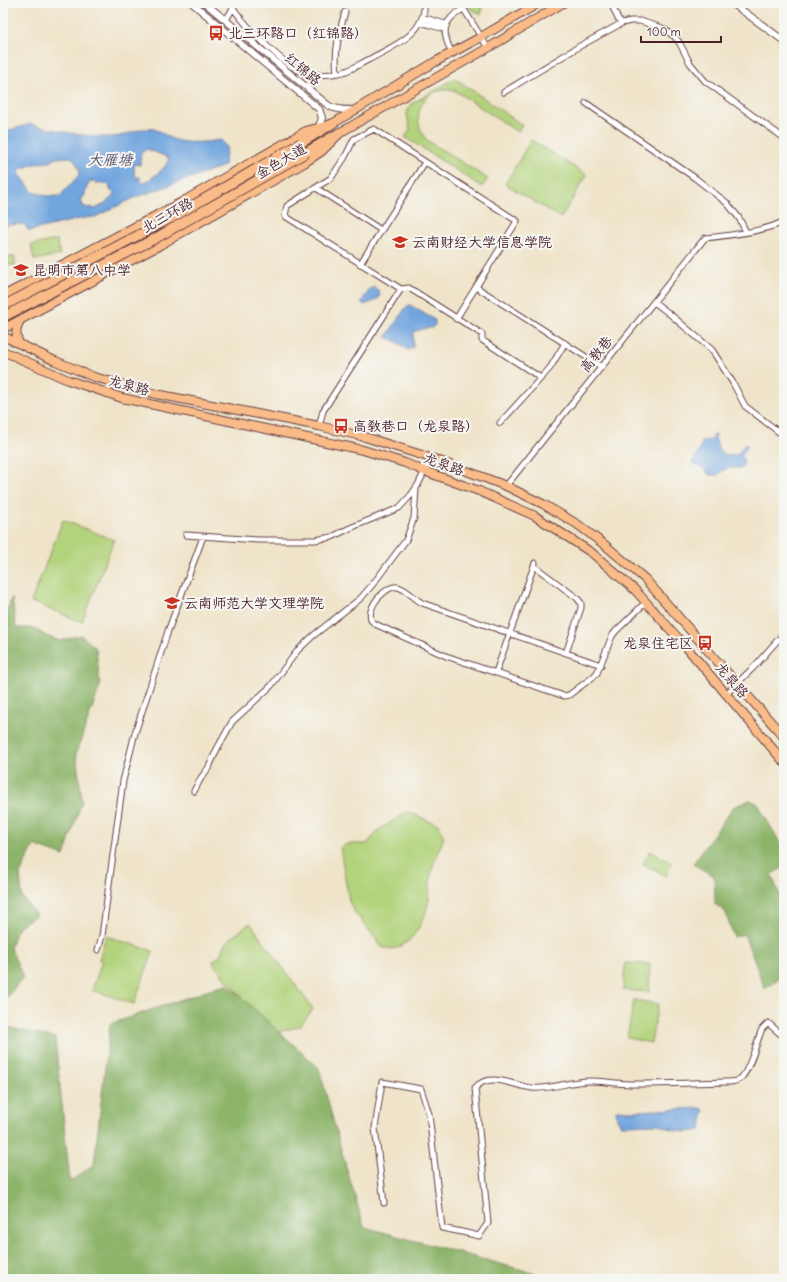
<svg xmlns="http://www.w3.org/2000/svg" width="787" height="1282" viewBox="0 0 787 1282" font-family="Delius,'LXGW WenKai TC',sans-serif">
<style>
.green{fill:#b2d37b;stroke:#7e7953}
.forest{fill:#8db56b;stroke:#6c6a4b}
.water{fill:#71a5de;stroke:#5e6284;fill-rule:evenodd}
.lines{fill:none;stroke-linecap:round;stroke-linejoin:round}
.minor-casing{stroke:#633d43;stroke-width:7}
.tertiary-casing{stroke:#633d43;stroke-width:8}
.primary-casing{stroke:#633d43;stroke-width:10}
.trunk-casing{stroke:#633d43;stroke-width:11}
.minor{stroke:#fff;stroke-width:5}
.tertiary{stroke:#fff;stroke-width:6}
.primary{stroke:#f9bc89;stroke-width:8}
.trunk{stroke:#f9bc89;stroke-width:9}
.trunk-bridge-casing{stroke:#633d43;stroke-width:11;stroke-linecap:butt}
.trunk-bridge{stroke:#f9bc89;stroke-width:9}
.labels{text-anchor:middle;stroke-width:4;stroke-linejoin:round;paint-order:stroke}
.poi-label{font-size:14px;fill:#4a1f2b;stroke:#f6f6f2;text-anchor:start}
.street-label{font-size:14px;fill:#4a1f2b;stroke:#f6f6f2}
.water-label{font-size:15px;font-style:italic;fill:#5a5573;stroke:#f6f6f2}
</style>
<rect width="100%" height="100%" fill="#f6f6f2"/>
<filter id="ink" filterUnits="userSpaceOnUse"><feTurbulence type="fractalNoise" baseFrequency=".025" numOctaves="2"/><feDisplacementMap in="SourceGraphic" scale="8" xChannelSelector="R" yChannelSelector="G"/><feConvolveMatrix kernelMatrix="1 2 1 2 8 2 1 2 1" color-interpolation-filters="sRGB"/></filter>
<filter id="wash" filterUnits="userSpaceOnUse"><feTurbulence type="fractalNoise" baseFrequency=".012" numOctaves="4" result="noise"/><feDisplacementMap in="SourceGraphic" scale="16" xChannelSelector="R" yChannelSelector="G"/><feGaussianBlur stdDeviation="0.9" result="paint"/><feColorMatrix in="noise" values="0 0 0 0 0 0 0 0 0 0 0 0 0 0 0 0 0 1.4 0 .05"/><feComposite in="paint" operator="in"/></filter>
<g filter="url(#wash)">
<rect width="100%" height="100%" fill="#efe4c9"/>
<path class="green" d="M465 3H483L481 15 468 7Z
M455 78 522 125 518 132 454 90C441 89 428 92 422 104 415 116 419 132 428 141 433 145 441 149 446 152 460 161 474 170 488 179L482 187 405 137 410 130 407 114 410 105Z
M531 140 587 175 561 218 505 184Z
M57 240 60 255 34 260 31 245Z
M3 257H15V265H3Z
M63 520 114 540 82 622 31 602Z
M408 812 439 825 444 837C441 846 436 856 433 865 430 876 430 888 429 899 426 920 408 957 382 947L353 910 349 901 340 848 347 844H367L380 829Z
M650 851 672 863 666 876 643 864Z
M250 923 313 1009 300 1026 278 1032 269 1029 214 965 213 961 220 956 225 943Z
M106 936 153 951 134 1004 92 990 102 961 99 960Z
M625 963 650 964 649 992 623 990Z
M634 1000 658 1004 651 1043 627 1038Z"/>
<path class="forest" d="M12 597 16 628H33L46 636 60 641 81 635 96 648 100 686 76 753 82 801 64 856 34 845 20 874 22 897 36 915 18 927 10 947 23 977 3 1002V623Z
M750 800 758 804 784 850 783 868 771 874 784 905V942L777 949 784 968V974L765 989 744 934 734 937 726 913 715 904 714 876 693 864 733 807Z
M227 984 319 1068 342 1153 364 1227 556 1279H3V1026L55 1038 70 1182 94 1164 110 1024Z"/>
<path class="water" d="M30 124C55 130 87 138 112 137 126 137 139 126 154 129 162 131 168 138 175 140 189 144 206 142 221 140L227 147 224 166 134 198 95 217 84 218 29 231 24 224 7 225 3 235V132ZM147 149 169 158C167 169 152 178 143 183L140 182V177H135L134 169 135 164 140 165 141 153ZM71 157 75 161 80 171 78 176 60 196C55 196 49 197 43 195 39 194 38 192 33 192L19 173 20 169 38 163 50 162 56 158ZM94 181 97 184 100 182 102 184H109L110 190 115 195 101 206 95 209 91 207 88 208 83 206 82 202 79 200 84 197 89 182Z
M373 287 378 290 380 295 377 300 364 305 361 302 371 288Z
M410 305 435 320V325L432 328H427L413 332V348L408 350 394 340 386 337 406 307Z
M713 435H715C718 451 720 457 737 455L745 444 748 446 742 455 744 463 742 468H727L717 475H709L703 468 692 463C695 458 701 450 702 441L712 440Z
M700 1108 704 1110 701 1130 685 1132 671 1129 658 1124 621 1125 617 1119 616 1110 635 1111Z"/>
</g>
<g filter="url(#ink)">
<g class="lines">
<g class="minor-casing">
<path id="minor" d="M460 3 488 48
M611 3 618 19 622 23
M233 8C246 26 280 62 300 71 310 76 328 75 339 73 349 72 361 63 370 59 391 47 427 34 424 3
M422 17 445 24
M226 20 236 3
M420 22 444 29
M452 53C441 32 442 21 463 9
M337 73C334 51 339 33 345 12
M504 92 580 46 622 23 631 21H640L662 28 674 36 679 42 690 63 705 81 784 138
M586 103 695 178 727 203 739 218 746 232
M316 188 381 230
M360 264 425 162
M476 287 602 367
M654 302 671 315 712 350 733 383 745 406 784 436
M456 319 517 221 374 129 354 139 345 157 331 178 287 206 285 216 401 289 409 288 482 334V340L541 378
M500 423 550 368 565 343
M319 426 323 411 401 289
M506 486 705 238C724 236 769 231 784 221
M186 535 258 540H315L332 537 350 528 399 508 411 495 418 485 431 458
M534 566 577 598 581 603V608L566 653
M601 665 422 603C414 598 406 589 398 587 389 585 375 599 372 608 370 612 370 616 371 620L375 624 446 656 564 696 569 695 593 677 597 673 612 636 616 631 646 602
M496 672 535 563
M726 694 753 668 784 633
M194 791 201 778 209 767 217 749 232 722 271 686 298 650 314 635 361 598 373 584 406 540 414 518 416 489
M98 950 102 936 123 781 135 733 168 631 203 537
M384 1203 375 1128 382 1082 421 1089 429 1114 442 1228 462 1232 479 1236 488 1223 475 1088C489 1071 514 1086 532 1088 550 1090 570 1081 589 1081 604 1081 619 1084 635 1084 666 1084 697 1083 729 1082 733 1082 737 1081 741 1078 749 1071 756 1045 760 1034L762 1029 768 1023 784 1037"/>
</g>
<g class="tertiary-casing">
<path id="tertiary" d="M192 3 319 109 322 118 318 129
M205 3 329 106C337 110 345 110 354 110
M732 3 784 41"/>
</g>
<g class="primary-casing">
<path id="primary" d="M3 296 180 203 306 131 332 124 435 62 481 37 539 3
M3 329 160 245 304 163 322 151 341 132 488 48 563 3
M3 336 53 360 94 377 156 394 319 426 365 437 431 458 480 476 506 486 543 504 577 524 605 545 645 579 784 737
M19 343C15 334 16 329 20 320
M3 351 68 380 122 398 363 450 405 463 424 471 479 491 535 516 592 553 635 590 687 648 784 762"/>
</g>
<g class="trunk-casing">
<path id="trunk" d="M301 143 332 124
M307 152 341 132"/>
</g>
<use href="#minor" class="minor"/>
<use href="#tertiary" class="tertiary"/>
<use href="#primary" class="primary"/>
<use href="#trunk" class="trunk"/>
<g class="trunk-bridge-casing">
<path id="trunk-bridge" d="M3 306 173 217 301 143
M3 317 156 238 307 152"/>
</g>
<use href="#trunk-bridge" class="trunk-bridge"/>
</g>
</g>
<defs>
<g id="bus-bare" transform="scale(1.2)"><path d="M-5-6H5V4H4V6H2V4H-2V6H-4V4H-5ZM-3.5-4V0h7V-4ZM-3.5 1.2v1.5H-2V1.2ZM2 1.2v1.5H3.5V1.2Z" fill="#c8321e" stroke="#f6f6f2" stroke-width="2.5" paint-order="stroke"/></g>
<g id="school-bare" transform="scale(1.2)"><path d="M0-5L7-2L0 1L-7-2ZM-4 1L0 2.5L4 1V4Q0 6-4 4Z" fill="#c8321e" stroke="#f6f6f2" stroke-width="2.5" paint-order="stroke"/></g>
</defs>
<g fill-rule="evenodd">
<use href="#bus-bare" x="216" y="33"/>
<use href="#school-bare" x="400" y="242"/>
<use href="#school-bare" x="21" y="270"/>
<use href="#bus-bare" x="341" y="426"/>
<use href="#school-bare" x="172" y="603"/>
<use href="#bus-bare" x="705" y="643"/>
</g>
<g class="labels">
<g class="poi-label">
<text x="228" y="38">北三环路口（红锦路）</text>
<text x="412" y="247">云南财经大学信息学院</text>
<text x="33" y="275">昆明市第八中学</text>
<text x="353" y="431">高教巷口（龙泉路）</text>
<text x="184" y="608">云南师范大学文理学院</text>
<text x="693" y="648" text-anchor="end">龙泉住宅区</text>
</g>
<g class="street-label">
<text transform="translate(303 69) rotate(40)" y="5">红锦路</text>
<text transform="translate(281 161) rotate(-30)" y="5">金色大道</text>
<text transform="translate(167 215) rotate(-29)" y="5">北三环路</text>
<text transform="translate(596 354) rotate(-51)" y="5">高教巷</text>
<text transform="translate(129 385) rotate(15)" y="5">龙泉路</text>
<text transform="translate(444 464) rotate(20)" y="5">龙泉路</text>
<text transform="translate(732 680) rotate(49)" y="5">龙泉路</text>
</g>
<g class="water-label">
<text x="110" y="165">大雁塘</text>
</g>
</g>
<rect width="787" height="1282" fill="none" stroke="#f6f6f2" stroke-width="16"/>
<path d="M641 36v6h80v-6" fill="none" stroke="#4a1f2b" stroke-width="2"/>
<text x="647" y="36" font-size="12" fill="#4a1f2b" stroke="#f6f6f2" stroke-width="3" paint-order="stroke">100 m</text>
</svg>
